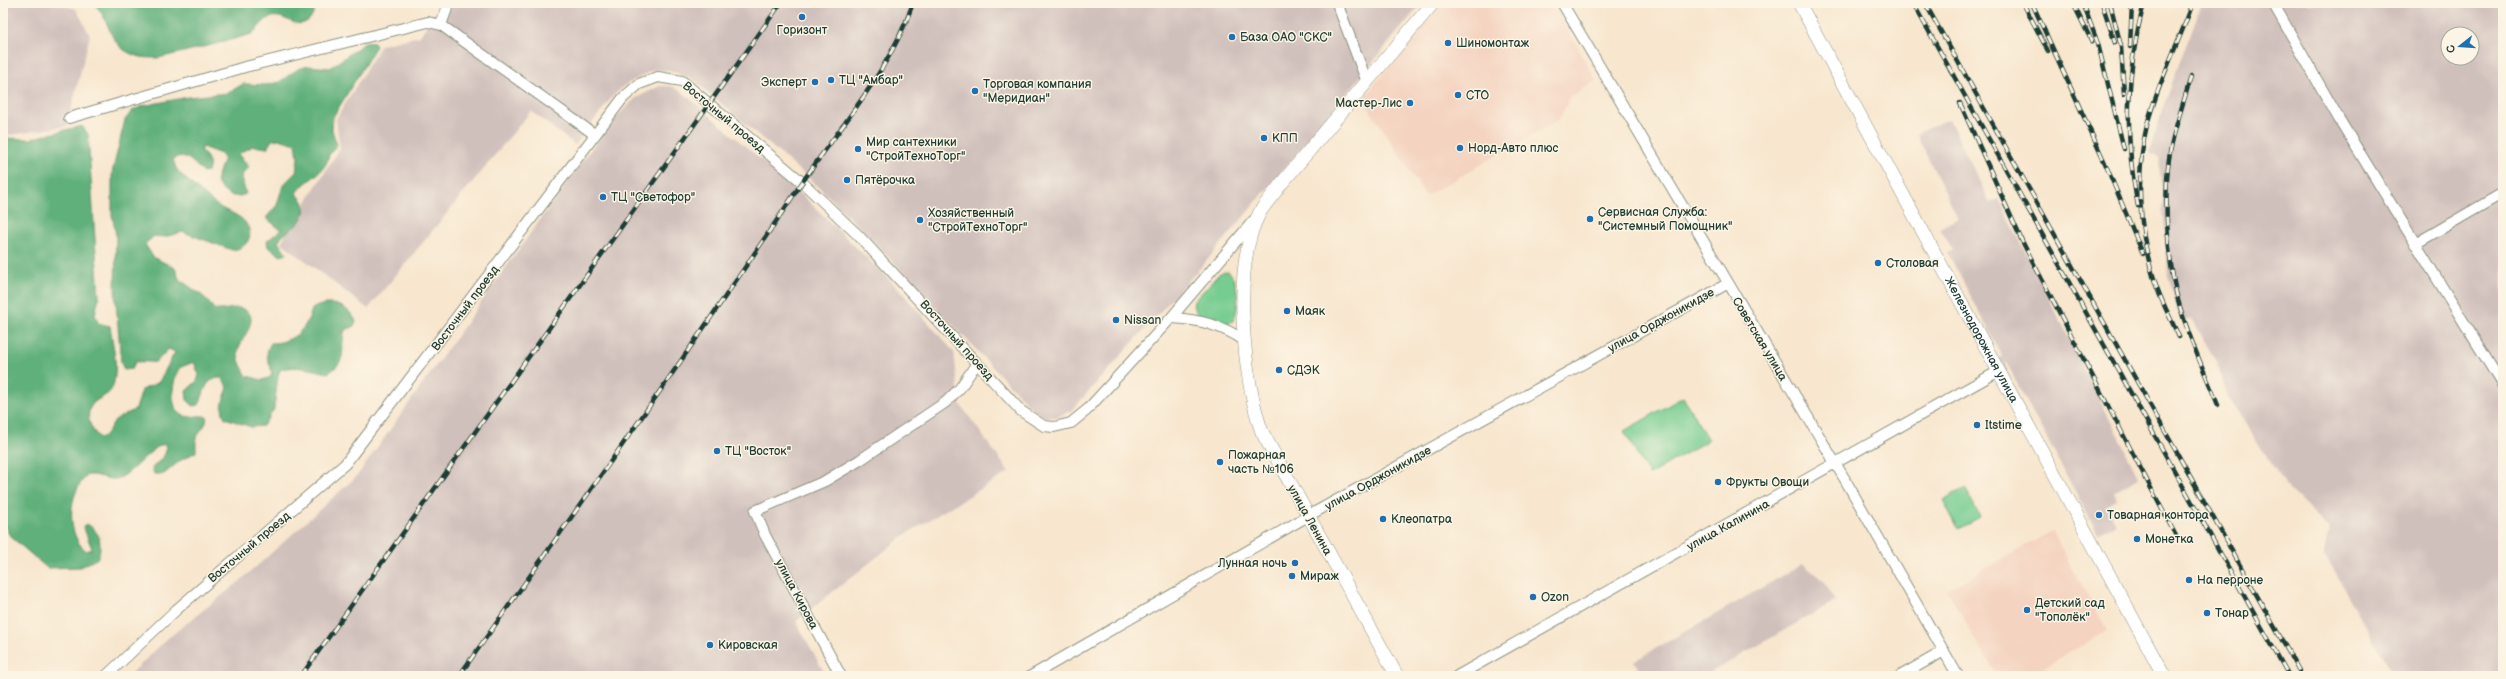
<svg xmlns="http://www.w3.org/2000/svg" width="2506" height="679" viewBox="0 0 2506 679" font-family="'Balsamiq Sans',sans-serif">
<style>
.built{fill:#f4d3c0}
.industrial{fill:#d0c0bc;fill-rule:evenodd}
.green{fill:#77cd91;stroke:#4b8562}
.forest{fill:#61b07b;stroke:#407658}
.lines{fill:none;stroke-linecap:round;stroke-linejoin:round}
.minor-casing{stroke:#8c9281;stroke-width:12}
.major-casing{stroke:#8c9281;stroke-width:14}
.minor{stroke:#fff;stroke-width:10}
.major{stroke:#fff;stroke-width:13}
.rail-casing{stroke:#1f3d34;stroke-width:4.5}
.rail{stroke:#fcf5e5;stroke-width:3;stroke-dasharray:9;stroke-linecap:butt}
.poi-dot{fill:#1f6fb2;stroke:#fcf5e5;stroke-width:1.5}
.labels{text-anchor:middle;stroke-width:3;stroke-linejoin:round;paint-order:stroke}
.poi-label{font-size:12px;fill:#1f3d34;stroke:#fcf5e5;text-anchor:start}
.street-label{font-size:12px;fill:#1f3d34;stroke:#fcf5e5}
</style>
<rect width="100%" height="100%" fill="#fcf5e5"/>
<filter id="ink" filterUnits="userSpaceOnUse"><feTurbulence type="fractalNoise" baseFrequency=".025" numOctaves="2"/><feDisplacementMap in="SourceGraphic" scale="8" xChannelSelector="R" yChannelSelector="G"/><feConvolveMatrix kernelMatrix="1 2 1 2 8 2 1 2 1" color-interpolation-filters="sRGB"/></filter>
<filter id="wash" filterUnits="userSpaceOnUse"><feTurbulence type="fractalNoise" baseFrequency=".012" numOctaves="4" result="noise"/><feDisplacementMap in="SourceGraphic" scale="16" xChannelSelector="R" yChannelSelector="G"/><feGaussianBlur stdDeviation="0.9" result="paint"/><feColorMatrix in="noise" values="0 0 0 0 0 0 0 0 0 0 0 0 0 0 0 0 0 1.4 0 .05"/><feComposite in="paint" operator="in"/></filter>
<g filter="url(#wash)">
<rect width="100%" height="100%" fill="#f8e6ce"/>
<path class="built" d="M1441 3H1554L1596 81 1570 97 1559 120 1426 196 1363 99Z
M2052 531 2107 631 2029 676H1997L1947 590Z"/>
<path class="industrial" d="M3 3H55L76 9 90 35 67 126 3 136Z
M441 3H1422L1216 250 1071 411 1056 417H1046L1035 411 1021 397 881 249 819 187 695 81 669 70H653L625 85 613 96 575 145 531 111 368 309 281 242 340 148 336 119 381 45 420 36Z
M2202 3H2503V676H2393L2324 553 2329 528 2286 486 2228 397 2216 362 2192 318 2180 320 2168 276 2160 158 2149 153 2162 110ZM2448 34H2472V58H2448Z
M660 86H672L686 95 802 195 896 286 954 352 960 404 1009 472 906 534 796 621 826 676H129L168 638 239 582 357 476 579 165 617 116 636 98Z
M1949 119 1990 203 1999 199 2139 478 2114 492 2117 500 2106 506 2116 524 2098 534 2006 363 2002 365 1999 358 2002 356 1948 253 1953 250 1940 228 1958 218 1916 134Z
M1803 564 1825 582 1835 601 1705 676H1642L1634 661Z"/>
<path class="green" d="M1228 271C1239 280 1240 309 1233 321L1226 324 1198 315 1193 306 1194 301 1220 273Z
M1683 397 1708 440 1649 475 1624 431Z
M1965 488 1980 517 1958 529 1943 500Z"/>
<path class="forest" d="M93 3H316C315 11 312 20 304 23 293 27 282 12 269 18 262 21 258 30 251 34 244 37 165 57 157 58 152 58 146 58 141 57 105 49 114 21 93 3Z
M366 42 374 43 376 46 333 117 332 130 337 145 329 155C326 174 306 179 296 193L303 201 305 209C301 229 286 228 278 242L287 254 281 256 268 247 267 241 281 230 266 218 277 205 283 185 296 172 298 157 296 144 279 139 272 140 267 148 253 146 238 154 249 167 241 176 246 194C233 200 222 193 216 181L224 158 221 154 202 147 201 151C207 156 212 163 208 171L203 172C194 164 186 151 173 159 174 162 175 166 176 168 179 174 211 201 218 206 227 212 243 215 248 227 254 239 244 249 232 250L183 232 164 237 154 236 145 244 153 257 175 268 179 279 204 297 215 310C223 311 237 306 243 309 264 317 237 342 238 353 238 361 243 369 247 376L262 380 271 377C274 363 261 359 271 343 293 343 307 329 312 309 328 299 349 304 356 322L353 327 345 330C339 348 350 360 328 373 313 370 296 364 280 370L278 376 274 409 263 426 251 427 225 418C219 408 224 398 228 388L222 378C205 377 205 392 199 405L193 406 187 400 186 391 197 381 199 375 194 362 181 367C172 377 167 411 185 416 193 418 199 414 207 417L206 423 196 438V452L181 460 164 474H154L152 468 164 456 167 448 164 444C147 450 131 476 116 479 107 480 98 474 88 475 68 491 65 534 86 551L92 549 83 526 87 524C101 532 102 544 98 558L81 567 47 568 10 536 3 523V138L30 139 82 126 88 134 99 297 95 314 98 323 110 326C112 341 117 360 115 375 115 379 113 387 111 390 107 396 101 397 96 401 83 410 89 429 100 438L105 436 115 420 136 409 142 390 159 382 175 352 169 349C149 369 161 360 135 362L132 369 124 370 121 362 115 290 116 235 112 215V173L125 120 132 111 142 106 188 97 228 93 243 84 266 85 279 82 298 69 308 66 330 68Z"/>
</g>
<g filter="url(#ink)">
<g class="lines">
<g class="minor-casing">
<path id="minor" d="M1337 3 1367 82
M1562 3 1847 483 1958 676
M2273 3 2339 119 2503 386
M441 25 449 3
M69 118 245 67 428 22 441 25 594 134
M2415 244 2503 193
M1171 318C1197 319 1224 326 1245 341
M106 676 176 610 345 464 623 98 639 84 658 77 682 81 802 182 858 235 1021 411 1044 426 1054 427 1071 423 1087 410 1171 318 1254 220
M841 676 765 535 755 511 825 481 860 460 946 402 960 388 977 363
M1031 676 1308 516 1727 284
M1457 676 1997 372
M1900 676 1944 651"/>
</g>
<g class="major-casing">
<g id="major">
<path id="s1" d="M1799 3 2164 676"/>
<path d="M1397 676 1262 432C1243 380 1232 264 1259 214 1265 203 1274 194 1281 184L1433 3"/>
</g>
</g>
<use href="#minor" class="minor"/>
<use href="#major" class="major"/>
<g class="rail-casing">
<path id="rail" d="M1913 3 2289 676
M1925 3 2302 676
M2023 3 2048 51
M2032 3 2105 163 2143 254
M2073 3 2092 42
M2083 3 2098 44 2124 149
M2102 3 2115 43
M2110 3 2121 46 2124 94
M2130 47 2132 3
M2191 76C2183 106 2171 136 2168 167 2164 205 2168 263 2178 300 2188 336 2204 371 2218 405
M1960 103 2022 241 2176 536
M2138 206C2124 136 2126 72 2144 3
M2179 337C2171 319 2161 301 2155 282 2139 234 2135 175 2147 125 2158 83 2178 44 2193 3
M301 676 781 3
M459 676C573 515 688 354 797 190 837 130 890 72 913 3"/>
</g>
<use href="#rail" class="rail"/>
</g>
</g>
<g class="poi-dot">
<circle cx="802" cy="17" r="4"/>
<circle cx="1232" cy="37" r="4"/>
<circle cx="1448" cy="43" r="4"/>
<circle cx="831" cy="80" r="4"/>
<circle cx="815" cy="82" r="4"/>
<circle cx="975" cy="91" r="4"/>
<circle cx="1458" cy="95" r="4"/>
<circle cx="1410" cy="103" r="4"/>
<circle cx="1264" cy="138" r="4"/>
<circle cx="1460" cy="148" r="4"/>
<circle cx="858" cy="149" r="4"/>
<circle cx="847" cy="180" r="4"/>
<circle cx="603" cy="197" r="4"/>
<circle cx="1590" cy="219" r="4"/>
<circle cx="920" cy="220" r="4"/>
<circle cx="1878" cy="263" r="4"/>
<circle cx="1287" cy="311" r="4"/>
<circle cx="1116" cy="320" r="4"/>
<circle cx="1279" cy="370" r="4"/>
<circle cx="1977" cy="425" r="4"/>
<circle cx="717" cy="451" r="4"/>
<circle cx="1220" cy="462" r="4"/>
<circle cx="1718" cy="482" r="4"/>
<circle cx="2099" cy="515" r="4"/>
<circle cx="1383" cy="519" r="4"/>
<circle cx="2137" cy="539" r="4"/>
<circle cx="1295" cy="563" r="4"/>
<circle cx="1292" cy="576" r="4"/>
<circle cx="2189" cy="580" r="4"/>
<circle cx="1533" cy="597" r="4"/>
<circle cx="2027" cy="610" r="4"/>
<circle cx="2207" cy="613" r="4"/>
<circle cx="710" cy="645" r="4"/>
</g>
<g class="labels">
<g class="poi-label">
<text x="802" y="34" text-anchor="middle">Горизонт</text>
<text x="1240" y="41">База ОАО "СКС"</text>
<text x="1456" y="47">Шиномонтаж</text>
<text x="839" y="84">ТЦ "Амбар"</text>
<text x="807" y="86" text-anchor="end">Эксперт</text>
<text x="983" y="88">Торговая компания<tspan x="983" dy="14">"Меридиан"</tspan></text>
<text x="1466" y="99">СТО</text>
<text x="1402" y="107" text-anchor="end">Мастер-Лис</text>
<text x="1272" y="142">КПП</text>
<text x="866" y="146">Мир сантехники<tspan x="866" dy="14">"СтройТехноТорг"</tspan></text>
<text x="1468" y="152">Норд-Авто плюс</text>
<text x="855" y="184">Пятёрочка</text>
<text x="611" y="201">ТЦ "Светофор"</text>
<text x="1598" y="216">Сервисная Служба:<tspan x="1598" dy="14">"Системный Помощник"</tspan></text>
<text x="928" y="217">Хозяйственный<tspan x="928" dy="14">"СтройТехноТорг"</tspan></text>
<text x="1886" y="267">Столовая</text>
<text x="1295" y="315">Маяк</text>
<text x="1124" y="324">Nissan</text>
<text x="1287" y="374">СДЭК</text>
<text x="1985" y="429">Itstime</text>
<text x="725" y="455">ТЦ "Восток"</text>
<text x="1228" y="459">Пожарная<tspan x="1228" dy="14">часть №106</tspan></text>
<text x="1726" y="486">Фрукты Овощи</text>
<text x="2107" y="519">Товарная контора</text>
<text x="1391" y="523">Клеопатра</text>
<text x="2145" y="543">Монетка</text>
<text x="1287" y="567" text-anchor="end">Лунная ночь</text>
<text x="1300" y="580">Мираж</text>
<text x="2197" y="584">На перроне</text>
<text x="1541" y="601">Ozon</text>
<text x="2035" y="607">Детский сад<tspan x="2035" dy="14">"Тополёк"</tspan></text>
<text x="2215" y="617">Тонар</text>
<text x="718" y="649">Кировская</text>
</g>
<g class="street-label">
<text transform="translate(724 117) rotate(40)" y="4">Восточный проезд</text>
<text transform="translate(465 308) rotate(-53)" y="4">Восточный проезд</text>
<text transform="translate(1661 320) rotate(-29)" y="4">улица Орджоникидзе</text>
<text transform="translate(1760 339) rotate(59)" y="4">Советская улица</text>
<text transform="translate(957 340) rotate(48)" y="4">Восточный проезд</text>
<text dy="4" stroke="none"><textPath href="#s1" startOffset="383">Железнодорожная улица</textPath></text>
<text transform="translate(1378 478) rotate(-29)" y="4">улица Орджоникидзе</text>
<text transform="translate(1310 520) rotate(61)" y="4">улица Ленина</text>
<text transform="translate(1728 525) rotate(-29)" y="4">улица Калинина</text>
<text transform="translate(249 547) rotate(-40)" y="4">Восточный проезд</text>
<text transform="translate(797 594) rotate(62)" y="4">улица Кирова</text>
</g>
</g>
<rect width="2506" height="679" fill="none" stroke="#fcf5e5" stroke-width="16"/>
<g transform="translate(2460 46) rotate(253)"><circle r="19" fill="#fcf5e5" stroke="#a4ab9e"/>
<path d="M0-3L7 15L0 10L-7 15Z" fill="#1f6fb2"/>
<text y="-6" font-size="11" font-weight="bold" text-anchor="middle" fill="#1f3d34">С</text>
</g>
</svg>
